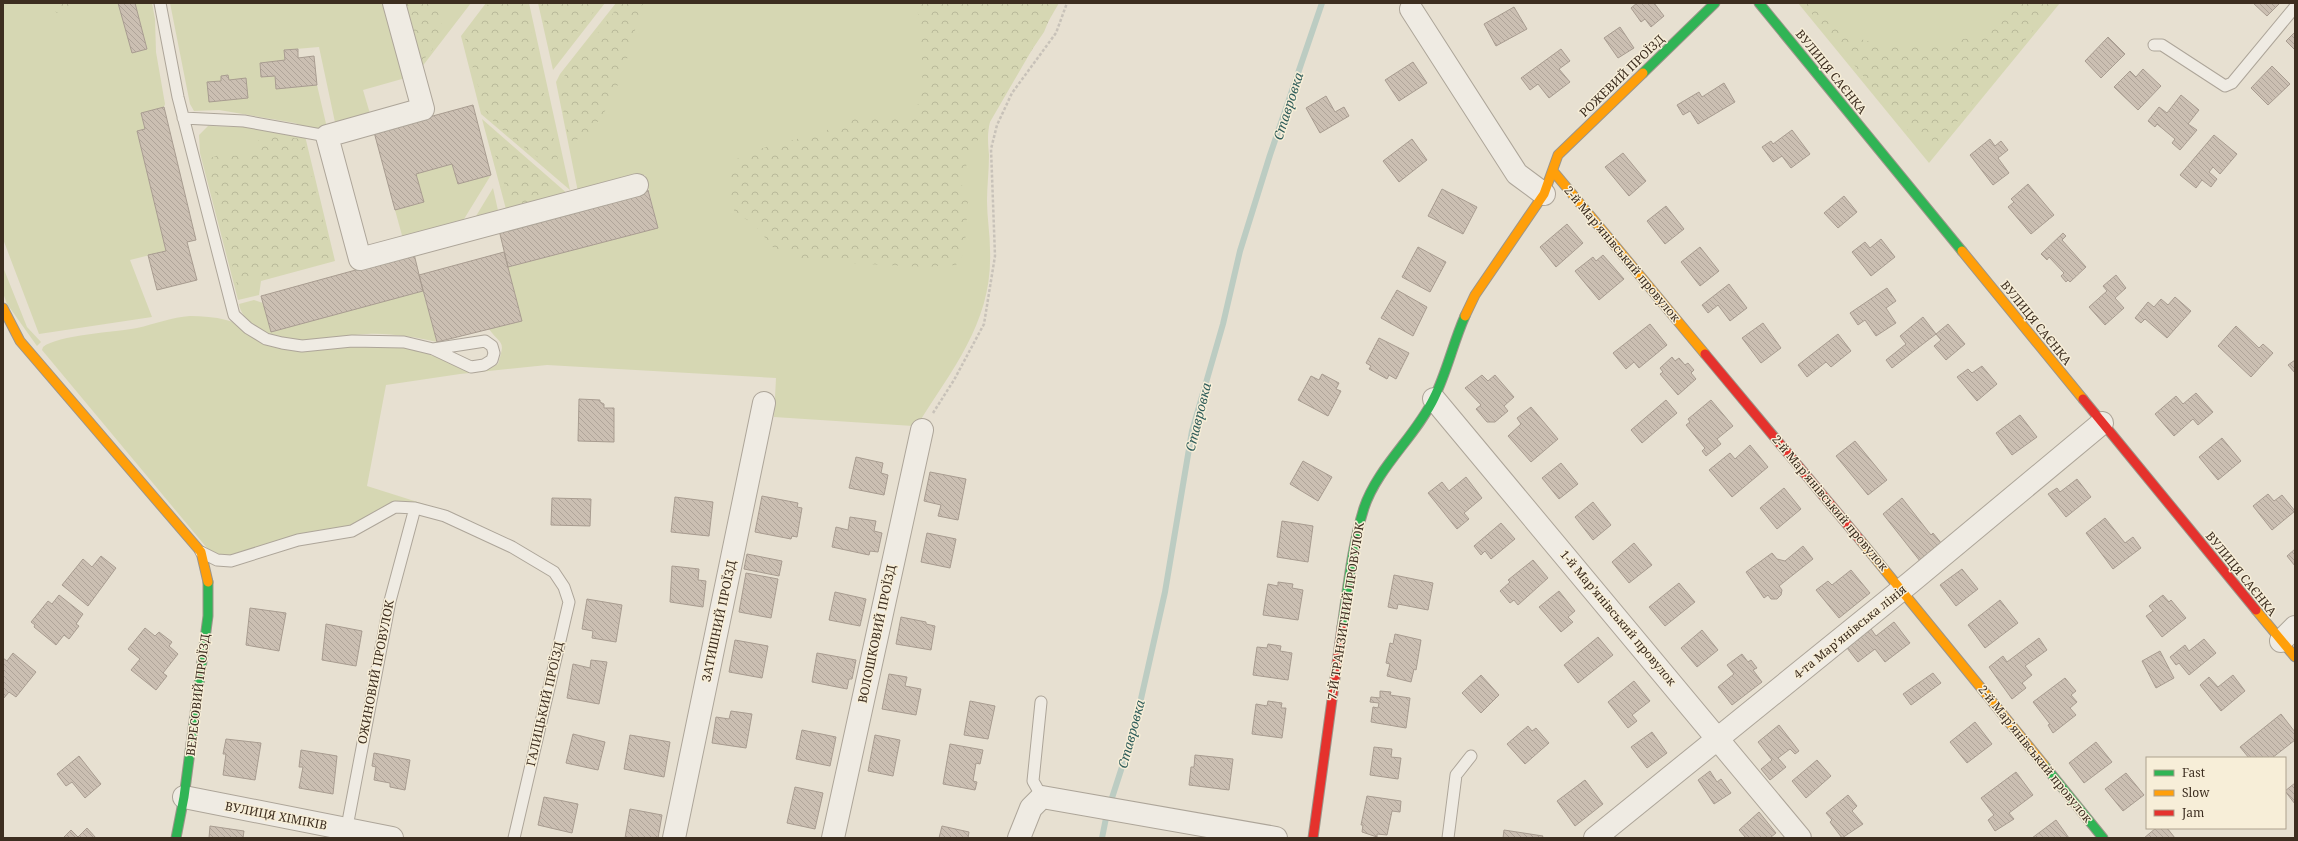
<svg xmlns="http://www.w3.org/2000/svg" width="2298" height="841" viewBox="0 0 2298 841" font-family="'Noto Serif',serif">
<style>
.green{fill:#d6d7b3}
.forest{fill:url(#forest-crowns)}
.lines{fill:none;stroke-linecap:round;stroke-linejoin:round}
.stream{stroke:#bcccc2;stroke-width:6}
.building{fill:url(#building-back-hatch);stroke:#a89c90}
.lane-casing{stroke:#ada599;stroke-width:13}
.street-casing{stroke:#ada599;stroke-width:24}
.fast-casing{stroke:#9c958a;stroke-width:11}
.slow-casing{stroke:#9c958a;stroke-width:11}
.jam-casing{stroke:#9c958a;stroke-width:11}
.path{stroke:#c8c2b9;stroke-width:2.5;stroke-dasharray:3 2;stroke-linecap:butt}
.lane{stroke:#efebe3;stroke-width:11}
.street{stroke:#efebe3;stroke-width:22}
.fast{stroke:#30b455;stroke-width:9}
.slow{stroke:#ff9f0a;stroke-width:9}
.jam{stroke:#e5322d;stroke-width:9}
.labels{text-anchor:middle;stroke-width:3;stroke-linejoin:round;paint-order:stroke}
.street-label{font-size:12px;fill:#3d2e20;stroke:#f7eed8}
.water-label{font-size:13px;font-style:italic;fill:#2f5d5a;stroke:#f7eed8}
</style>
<defs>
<pattern id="forest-crowns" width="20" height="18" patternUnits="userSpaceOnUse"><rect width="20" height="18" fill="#d6d7b3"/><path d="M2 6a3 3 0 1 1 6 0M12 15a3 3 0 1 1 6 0" fill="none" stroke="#b9b99a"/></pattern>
<pattern id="building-back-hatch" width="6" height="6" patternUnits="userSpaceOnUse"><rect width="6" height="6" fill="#cbbfb2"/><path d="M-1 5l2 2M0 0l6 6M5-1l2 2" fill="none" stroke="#afa499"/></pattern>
</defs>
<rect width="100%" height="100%" fill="#e7e0d1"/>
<path class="green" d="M3 3H118L147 49 135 3H152L155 19 156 52 165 104 164 107 141 113 145 129 137 132 166 251 130 260 152 317 39 334 3 239Z
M170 3H389L409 77 363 90 371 117 336 127 319 47 284 50 285 60 260 63 261 77 275 76 277 89 317 85 327 128C316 131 305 127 295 123L219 110 194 111 190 104Z
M399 3H471L418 72Z
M486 3H529L570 190 481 114 461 36Z
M538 3H605L553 70Z
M616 3H1059L990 122C987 134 988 143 989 155 989 171 987 186 987 201 987 217 990 234 990 250 993 321 953 368 918 424L913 426 774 417 776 378 547 365 460 374 386 385 367 486 427 505 404 502 352 528 226 556 215 554 207 548 42 350 43 347C57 335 117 332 137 328 155 324 172 317 190 316 202 316 215 317 226 320 242 323 249 341 265 342 289 345 315 347 340 347 364 347 388 344 412 349 439 354 472 380 498 364 506 339 501 346 489 329L522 321 508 267 658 228 645 175 578 192 556 82 560 74Z
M1798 3H2060L1929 163Z
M482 119 569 195 507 213Z
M208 126 245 127 305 136 335 261 261 281 259 295 238 300 200 153 199 135Z
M452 164 458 184 491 175 461 224 403 239 395 210 423 202 416 174Z
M493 188 499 215 473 221Z
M3 267 27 327 41 342 37 346 7 304 3 293Z
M423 291 437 342C414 337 391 333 367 334 328 336 286 351 252 324 246 319 240 312 239 304L254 300 263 303 271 332Z"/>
<path class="forest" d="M47 3H71V6L65 13H57Z
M403 3H438L443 13C442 26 435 56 421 60Z
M489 3H525L560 169 555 170 550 167C531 151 498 131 485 110L465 41 466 34Z
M540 3H601L558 55 552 53Z
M621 3H644L640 8C633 43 611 135 569 142L560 92 561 80Z
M917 3H1056L1044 32 1012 79 988 125 971 150 961 183 968 199 965 245 962 256 956 265 925 267 808 261 775 250 753 223 735 213 729 195 731 170 738 158 759 149 823 132 853 117 905 118C908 116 913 113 915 110 929 89 919 29 917 3Z
M1803 3H1820C1836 55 1930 50 1971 37 1988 31 2002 16 2013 3H2056L1942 140 1934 142 1922 134 1916 136 1910 133Z
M492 134 498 136C513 149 547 172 552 192L549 196 514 205 510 202 491 142Z
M260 135 303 139 332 258 237 285 207 159 216 156 250 155 255 150Z"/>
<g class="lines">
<path class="stream" d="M1110 804 1134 730 1165 592 1192 431 1223 324 1240 251 1270 155 1322 3
M1102 838 1107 813"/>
</g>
<path class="building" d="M118 3H135L147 49 132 53Z
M1637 3H1654L1664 16 1651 27 1645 19 1641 22 1631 8Z
M2253 3H2280L2267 16Z
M1514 7 1527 29 1496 46 1484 24Z
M1620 27 1634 48 1618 58 1604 38Z
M2295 32V50L2286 41Z
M2108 37 2125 54 2101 78 2085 61Z
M298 49V58L314 56 317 85 276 89 275 76 261 77 260 63 285 60 284 50Z
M1561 49 1570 61 1559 69 1570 82 1549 98 1538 84 1530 90 1521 78Z
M1413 62 1427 83 1399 101 1385 80Z
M2272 66 2290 84 2268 105 2251 88Z
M2143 69 2161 86 2138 110 2114 87 2130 71 2136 77Z
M228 75 229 80 246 78 248 98 209 102 207 82 221 81V76Z
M1724 83 1735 102 1698 124 1690 111 1683 115 1677 105 1699 92 1702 97Z
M2181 95 2199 110 2188 124 2197 130 2180 150 2172 143 2175 139 2157 124 2155 127 2148 121 2159 107 2167 113Z
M1326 96 1335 112 1344 107 1349 116 1320 133 1306 108Z
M473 105 491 175 458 184 452 164 416 174 424 202 395 210 374 132Z
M164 107 196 240 187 242 197 280 157 290 148 255 166 251 137 131 145 129 141 113Z
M1792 130 1810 154 1791 168 1782 156 1773 162 1762 147 1771 141 1773 144Z
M2214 135 2237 154 2220 174 2213 167 2209 172 2217 179 2211 187 2202 180 2196 188 2180 175Z
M1412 139 1427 160 1399 182 1383 161Z
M1990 139 1995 146 2001 141 2008 150 1998 158 2009 173 1993 185 1970 155Z
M1623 153 1646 181 1629 196 1605 167Z
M2028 184 2054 215 2031 234 2008 207 2014 202 2011 199Z
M1442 189 1477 207 1463 234 1428 216Z
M648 190 658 228 508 267 499 230Z
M1844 196 1857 212 1838 228 1824 213Z
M1666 206 1684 229 1665 244 1647 221Z
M1567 224 1583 243 1556 267 1540 247Z
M2063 233 2066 236 2062 240 2086 267 2070 282 2068 280 2066 282 2061 276 2064 273 2049 257 2047 260 2041 254Z
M1881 239 1895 257 1871 276 1852 252 1865 242 1870 248Z
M1418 247 1446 262 1430 292 1402 277Z
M1700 247 1719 271 1700 286 1681 262Z
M504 252 522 321 437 342 419 275Z
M414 254 423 291 271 332 261 296Z
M1603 255 1624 279 1599 300 1575 271 1593 257 1596 261Z
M2116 275 2126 288 2115 298 2124 308 2105 325 2089 307 2107 291 2103 286Z
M1729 284 1747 308 1730 321 1718 305 1708 313 1702 305Z
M1887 288 1896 301 1886 308 1896 323 1876 336 1865 320 1858 325 1850 313Z
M1397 290 1427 307 1413 336 1381 318Z
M2175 297 2191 311 2167 338 2145 319 2141 323 2135 318 2148 302 2154 307 2161 299 2168 305Z
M1923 317 1936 334 1892 368 1886 360 1906 344 1900 336Z
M1763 323 1781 348 1761 363 1742 338Z
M1650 324 1667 345 1639 368 1634 362 1626 369 1613 353Z
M1948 324 1965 344 1946 360 1934 346 1941 340 1936 334Z
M2236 326 2259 348 2263 344 2273 353 2251 377 2218 346Z
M1838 334 1851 351 1831 367 1826 362 1807 377 1798 365Z
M1379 338 1409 353 1396 379 1389 375 1387 379 1369 369 1371 366 1366 363Z
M1672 357 1675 361 1679 358 1685 365 1688 363 1694 370 1691 373 1696 379 1678 395 1660 374 1663 372 1660 368Z
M2295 360V373L2288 365Z
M1982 366 1997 384 1977 401 1957 377 1968 369 1972 373Z
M1322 374 1339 383 1336 389 1341 391 1328 416 1298 400 1311 376 1319 380Z
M1482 375 1488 381 1495 375 1514 397 1504 406 1508 411 1495 422H1487L1476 409 1481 405 1465 388Z
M2196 393 2213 412 2198 425 2193 419 2174 436 2155 414 2176 396 2183 404Z
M579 399 600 400V402L604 404V408H614V442L578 441Z
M1666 400 1677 413 1642 443 1631 430Z
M1711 400 1733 426 1717 439 1721 444 1706 456 1702 451 1705 448 1686 425 1690 422 1688 419Z
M1531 407 1558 439 1531 462 1508 436 1521 424 1517 418Z
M2020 415 2037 437 2012 455 1996 433Z
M2222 438 2241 461 2218 480 2199 457Z
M1855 441 1887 480 1868 495 1836 456Z
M1750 445 1768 467 1732 497 1709 470 1730 453 1735 459Z
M856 457 883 463 881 473 888 475 884 495 849 488Z
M1303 461 1332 477 1318 501 1290 484Z
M1561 463 1578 484 1559 499 1542 478Z
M930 472 966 479 958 520 938 516 941 505 924 501Z
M1466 477 1482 498 1464 513 1469 519 1457 529 1428 493 1442 482 1449 491Z
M2077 479 2091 497 2066 517 2048 494 2057 488 2060 492Z
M1784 488 1801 509 1777 529 1760 508Z
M2268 494 2274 501 2282 495 2295 511 2272 530 2253 506Z
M762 496 798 503 797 507 802 508 797 537 792 536 791 539 755 532Z
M675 497 713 502 709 536 671 532Z
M552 498 591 499 590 526 551 525Z
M1902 498 1931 535 1933 533 1942 544 1920 561 1883 514Z
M1593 502 1611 525 1593 540 1575 517Z
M850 517 876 521 874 531 882 533 878 552 870 551 869 555 832 547 836 527 848 530Z
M2105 518 2125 543 2133 537 2141 548 2113 569 2086 533Z
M1282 521 1313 526 1308 562 1277 557Z
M1501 523 1515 539 1491 559 1485 551 1481 555 1474 546Z
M927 533 956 539 950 568 921 562Z
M1634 543 1652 565 1629 583 1612 562Z
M1803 546 1813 559 1779 586 1782 590 1781 595 1777 599H1771L1768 595 1764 598 1746 572 1772 553 1777 559 1785 561Z
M2295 549V566L2287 556Z
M747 554 782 561 779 576 744 569Z
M101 556 116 568 88 606 62 585 83 559 92 567Z
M1533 560 1548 578 1518 605 1514 600 1510 603 1500 591 1510 582 1508 580Z
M672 566 699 569 698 580 706 581 703 607 670 602Z
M1962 569 1978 589 1956 606 1940 585Z
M1851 570 1870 593 1839 618 1816 590 1828 581 1832 585Z
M746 573 778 579 771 618 739 612Z
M1394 575 1433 583 1428 610 1398 604 1397 609 1388 607Z
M1278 582 1293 584 1292 588 1303 590 1298 620 1263 615 1268 584 1278 586Z
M1679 583 1695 602 1665 626 1649 607Z
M1559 591 1575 611 1568 617 1573 622 1561 632 1539 607Z
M835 592 866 599 860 626 829 620Z
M59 595 83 614 76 624 79 626 69 639 64 635 56 645 34 627 35 625 31 622 48 601 52 604Z
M2163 595 2169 602 2171 600 2186 618 2162 637 2146 616 2153 611 2149 606Z
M587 599 622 605 616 642 592 638 593 631 582 629Z
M2000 600 2018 623 1985 648 1968 625Z
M250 608 286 613 279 651 246 645Z
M901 617 926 622V624L935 626 931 650 896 644Z
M1894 622 1910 643 1885 662 1875 649 1858 662 1847 648 1871 629 1876 636Z
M326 624 362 631 356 666 322 660Z
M145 628 155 636 159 632 172 642 169 646 178 654 163 673 167 676 156 690 131 670 140 659 128 649Z
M1702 630 1718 650 1697 667 1681 648Z
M1395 634 1421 640 1416 670 1414 669 1411 682 1387 676 1390 664 1386 663 1390 643 1393 644Z
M1598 637 1613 655 1578 683 1564 665Z
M2039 638 2047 650 2025 666 2032 675 2022 683 2026 688 2012 699 1989 667 2003 656 2007 662Z
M2204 639 2216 653 2189 675 2179 663 2176 665 2170 657 2185 645 2189 651Z
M735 640 768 646 762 678 729 672Z
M1268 644 1281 646 1280 651 1292 653 1288 680 1253 675 1257 647 1267 648Z
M2160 651 2174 678 2156 688 2142 661Z
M13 653 36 672 16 697 9 692 3 699V658L7 661Z
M817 653 856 660 852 679H849L847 689 812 682Z
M1742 654 1748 662 1751 660 1757 668 1753 670 1762 682 1732 705 1718 687 1734 674 1727 665Z
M591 660 607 662 599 704 567 698 573 664 590 668Z
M1933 673 1941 683 1911 705 1903 694Z
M889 674 907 677 905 686 921 689 916 715 882 709Z
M1481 675 1499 695 1481 713 1462 693Z
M2233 675 2245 691 2221 711 2200 685 2209 677 2218 687Z
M2065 678 2076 691 2071 695 2077 702 2070 708 2076 715 2053 733 2048 725 2050 724 2033 702Z
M1634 681 1650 701 1632 715 1637 721 1628 728 1608 702Z
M1380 691 1391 692 1390 695 1410 698 1406 728 1371 722 1373 707 1378 708 1379 703 1370 702 1371 697 1380 698Z
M970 701 995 706 988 739 964 735Z
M1268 701 1282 703 1281 708H1286L1282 738 1252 734 1256 704 1267 706Z
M731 711 752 714 746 748 712 743 716 717 729 719Z
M2281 714 2295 732V740L2272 758H2249L2240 747Z
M1975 722 1992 744 1967 763 1950 742Z
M1779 725 1799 751 1795 754 1790 749 1778 758 1786 767 1770 780 1761 769 1772 760 1758 742Z
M1528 726 1532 731 1536 728 1549 743 1525 764 1507 744Z
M802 730 836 737 830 766 796 759Z
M1652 732 1667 753 1647 768 1631 747Z
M573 734 605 742 598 770 566 763Z
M630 735 670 742 664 777 624 769Z
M875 735 900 740 893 776 868 771Z
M226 739 261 743 255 780 223 775 226 754H223Z
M2096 742 2112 762 2084 783 2069 763Z
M950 744 983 750 980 764 976 763 973 781 977 782 975 790 943 784Z
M1374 747 1392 749 1391 757 1401 758 1398 779 1370 775Z
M301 750 337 756 333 794 299 788 303 767H299Z
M374 753 410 760 405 790 390 787V783L374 780 376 767 372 766Z
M1195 755 1233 759 1229 790 1189 785 1191 767H1194Z
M79 756 101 784 85 798 72 782 66 786 57 774Z
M1817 760 1831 776 1806 798 1792 781Z
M1710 771 1717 782 1721 779 1731 793 1714 804 1698 780Z
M2016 772 2033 795 2009 813 2014 819 1995 831 1988 820 1994 815 1981 798Z
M2126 773 2144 795 2123 811 2105 789Z
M1585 780 1603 804 1575 826 1557 801Z
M2295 783V804L2285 791Z
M795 787 823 793 815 829 787 823Z
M1848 795 1857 806 1852 811 1863 824 1842 838 1830 822 1832 820 1826 813Z
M1367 796 1401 801 1400 812 1392 811 1387 835 1377 834V837L1362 832 1363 825H1361Z
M544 797 578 804 572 833 538 825Z
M630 809 662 815 658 838H625Z
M1759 812 1776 833 1770 838H1746L1739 830Z
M2056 820 2069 838H2032Z
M210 826 244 831 243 838H209Z
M942 826 969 832 968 838H939Z
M87 828 96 838H63L71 830 78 837Z
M2156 828H2167L2175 838H2144Z
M1504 830 1543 836 1542 838H1503Z"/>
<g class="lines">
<g class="lane-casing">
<path id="lane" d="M160 3 178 97 234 315 248 328 266 339 282 343 302 346 352 341 404 342 433 349 471 367 484 365 492 360 494 353 492 346 485 341 433 349
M2154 45H2162L2225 86 2232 83 2295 7
M183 118 244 121 327 136
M201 552 217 560 231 561 298 540 352 531 395 507 415 508 445 516 512 547 554 572 564 587 569 602 514 838
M1041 702 1033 781 1042 797
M346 832 390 601 415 508
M1448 838 1456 775 1471 756"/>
</g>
<g class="street-casing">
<path id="street" d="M394 3 423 109 327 136 360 259 637 185
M1411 9 1517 174 1544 194
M1434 399 1800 838
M2281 641 2295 627
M184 797 392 838
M674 838 764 403
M833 838 922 430
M1019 838 1031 808 1042 797 1276 838
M1595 838 1911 582 2102 423"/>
</g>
<g class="fast-casing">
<path id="fast" d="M1759 3 1962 251
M1643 73 1715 3
M1342 627C1348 587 1352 546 1364 508 1377 468 1416 436 1434 398 1447 372 1453 343 1465 316
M2044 765 2103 838
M176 838 184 797 208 616V582"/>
</g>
<g class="slow-casing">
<path id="slow" d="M1553 171 1705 354
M1962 251 2083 399
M3 308 20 341 201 552 208 582
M1465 316 1475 295 1544 194 1558 155 1643 73
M1861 541 2044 765
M2256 610 2295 657"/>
</g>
<g class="jam-casing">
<path id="jam" d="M1705 354 1861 541
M2083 399 2256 610
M1313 838 1342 627"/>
</g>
<path class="path" d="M933 413 954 380 984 324 995 256 991 149 997 125 1012 93 1056 33 1067 3"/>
<use href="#lane" class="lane"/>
<use href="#street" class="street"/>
<use href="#fast" class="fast"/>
<use href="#slow" class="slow"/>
<use href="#jam" class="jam"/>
</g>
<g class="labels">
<g class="street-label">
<text transform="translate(1831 72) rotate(51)" y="4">ВУЛИЦЯ САЄНКА</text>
<text transform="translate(1622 76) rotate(-44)" y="4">РОЖЕВИЙ ПРОЇЗД</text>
<text transform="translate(1622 254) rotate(50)" y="4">2-й Марʼянівський провулок</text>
<text transform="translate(2036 323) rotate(51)" y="4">ВУЛИЦЯ САЄНКА</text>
<text transform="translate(1830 503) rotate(50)" y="4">2-й Марʼянівський провулок</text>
<text transform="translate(2241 574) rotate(51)" y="4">ВУЛИЦЯ САЄНКА</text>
<text transform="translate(1346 611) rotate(-81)" y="4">7-Й ТРАНЗИТНИЙ ПРОВУЛОК</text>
<text transform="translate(1618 618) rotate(50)" y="4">1-й Марʼянівський провулок</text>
<text transform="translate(719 621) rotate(-78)" y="4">ЗАТИШНИЙ ПРОЇЗД</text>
<text transform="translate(1850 632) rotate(-39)" y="4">4-та Марʼянівська лінія</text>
<text transform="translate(877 634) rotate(-78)" y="4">ВОЛОШКОВИЙ ПРОЇЗД</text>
<text transform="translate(376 672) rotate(-79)" y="4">ОЖИНОВИЙ ПРОВУЛОК</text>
<text transform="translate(198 695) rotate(-83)" y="4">ВЕРЕСОВИЙ ПРОЇЗД</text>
<text transform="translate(545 704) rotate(-77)" y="4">ГАЛИЦЬКИЙ ПРОЇЗД</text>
<text transform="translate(2035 754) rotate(51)" y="4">2-й Марʼянівський провулок</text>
<text transform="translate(276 816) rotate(11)" y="4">ВУЛИЦЯ ХІМІКІВ</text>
</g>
<g class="water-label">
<text transform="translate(1288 106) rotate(-72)" y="5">Ставровка</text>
<text transform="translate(1198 417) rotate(-76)" y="5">Ставровка</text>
<text transform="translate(1131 734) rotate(-75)" y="5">Ставровка</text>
</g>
</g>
<rect width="2298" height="841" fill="none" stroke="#3d2e20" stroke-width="8"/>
<rect x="2146" y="757" width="140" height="72" fill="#f7eed8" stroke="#ada18e"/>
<rect x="2154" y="770" width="20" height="6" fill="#30b455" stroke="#ada18e"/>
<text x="2182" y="777" font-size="12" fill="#3d2e20">Fast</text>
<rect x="2154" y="790" width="20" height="6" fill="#ff9f0a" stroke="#ada18e"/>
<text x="2182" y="797" font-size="12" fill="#3d2e20">Slow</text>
<rect x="2154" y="810" width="20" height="6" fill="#e5322d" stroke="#ada18e"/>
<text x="2182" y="817" font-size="12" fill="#3d2e20">Jam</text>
</svg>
